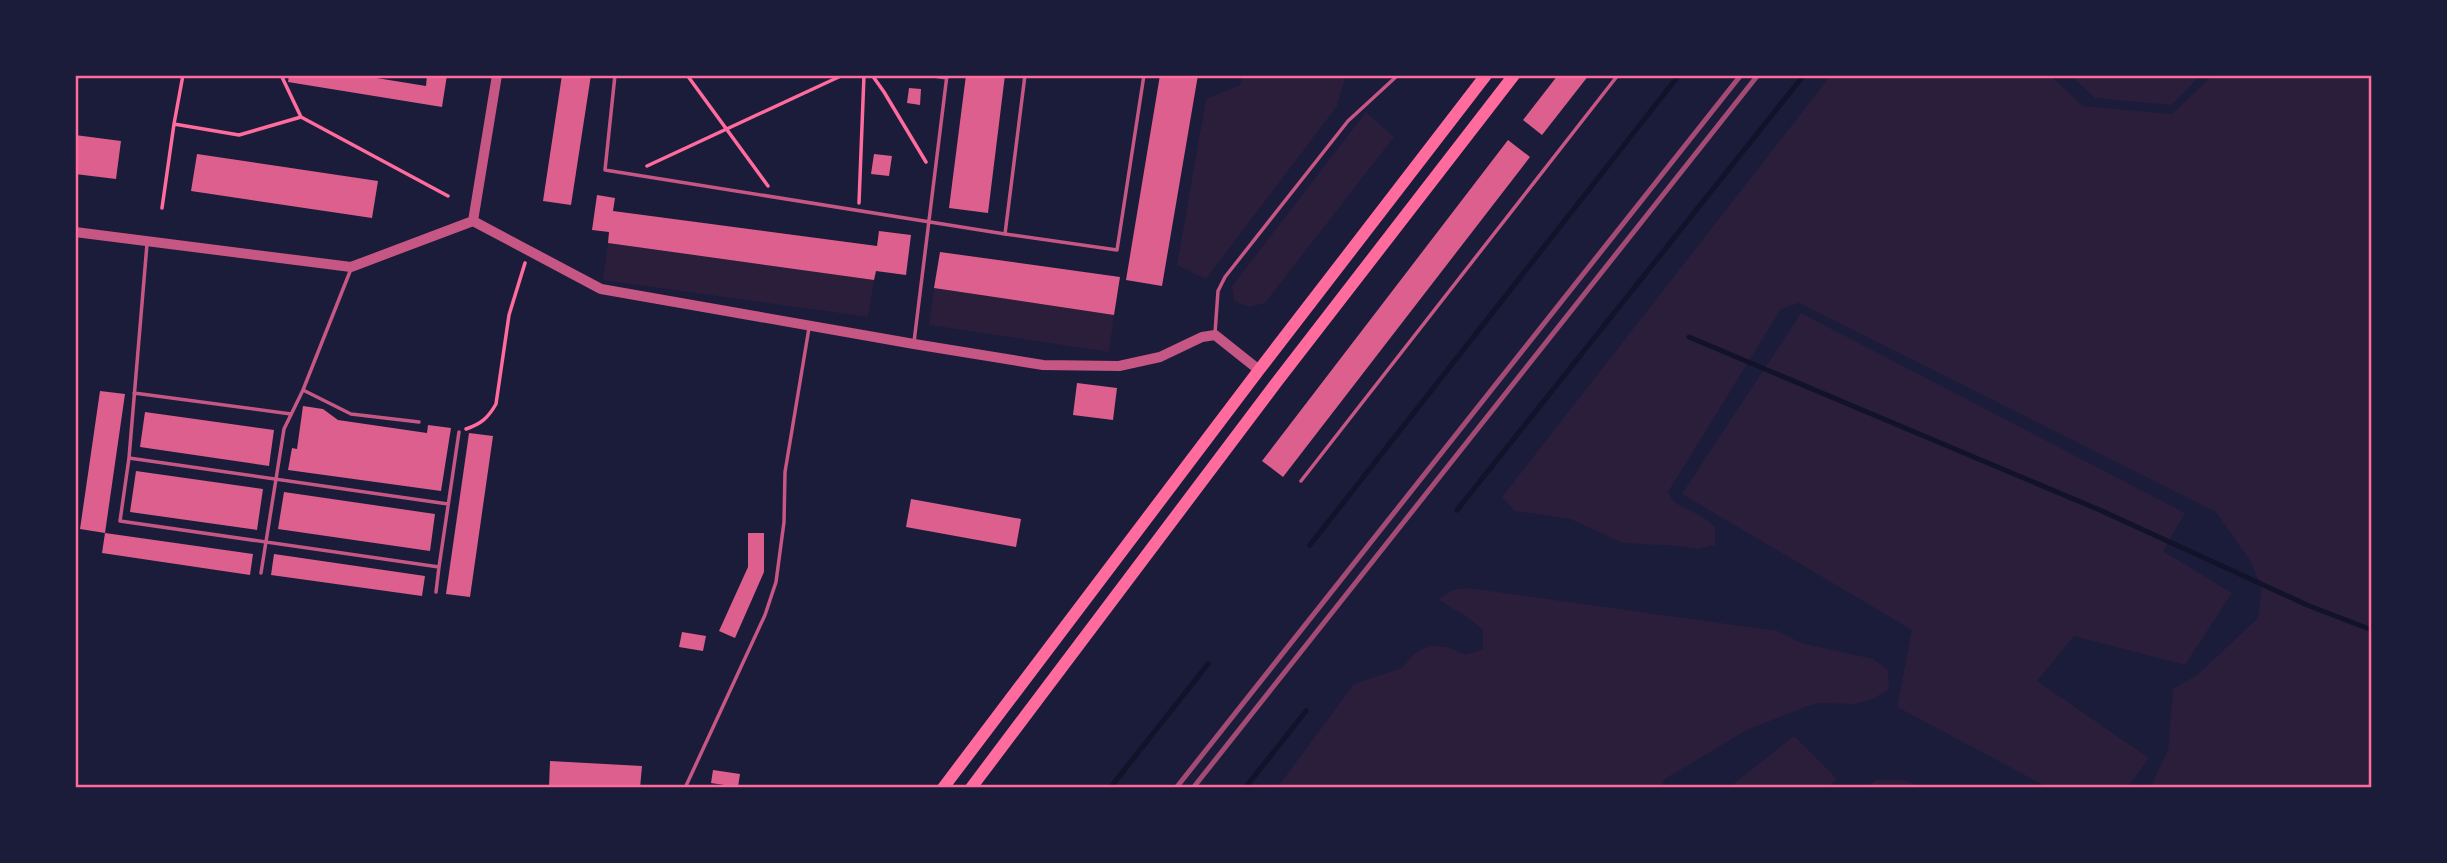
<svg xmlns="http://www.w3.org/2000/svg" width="2447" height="863" viewBox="0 0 2447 863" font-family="Inter,sans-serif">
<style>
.green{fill:#2a1e3b}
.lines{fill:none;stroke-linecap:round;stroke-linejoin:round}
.stream{stroke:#12122b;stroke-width:5}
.building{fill:#dd5f8e}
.path{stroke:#ff6b9d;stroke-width:3.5}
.service{stroke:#c65784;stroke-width:3.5}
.tertiary{stroke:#c65784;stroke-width:10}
.trunk{stroke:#ff6b9d;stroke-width:12}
.rail{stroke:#a44b75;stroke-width:5}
.neatline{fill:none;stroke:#ff6b9d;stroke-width:2.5}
</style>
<rect width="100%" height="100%" fill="#1b1b3a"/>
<path class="green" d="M1242 75H1346L1337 106 1206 279 1177 265 1206 99 1240 85Z
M1831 75H2050L2083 106 2172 114 2213 75H2372V788H2150L2168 750 2173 689 2197 675 2258 618 2262 588 2251 562 2216 512 1799 303 1781 309 1668 492C1674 507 1688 508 1701 516 1706 519 1711 523 1715 527V545L1698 549 1679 546 1623 543 1570 519 1515 511 1502 497Z
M2070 75H2201L2171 105 2095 98Z
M1366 112 1394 137 1265 303 1249 307 1234 301 1232 286Z
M608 243 874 280 868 317 603 280Z
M934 288 1114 315 1109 352 929 325Z
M1801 313 2185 513 2163 551 2232 593 2185 665 2074 636 2037 681 2149 758 2127 788H2049L1897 707 1912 630 1682 494Z
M1468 588 1778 631 1801 643 1873 659 1888 670 1889 689 1873 699 1855 704 1816 703 1747 730 1665 779 1659 788H1277L1354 684 1402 668 1414 654 1430 645 1448 647 1466 655 1483 649V630L1470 619 1438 599 1452 590Z
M1794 736 1837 779 1827 788H1728Z
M1876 780H1905L1923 788H1867Z"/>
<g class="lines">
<path class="stream" d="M1689 337 2102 511 2307 605 2372 630
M1457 510 1804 75
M1310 545 1679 75
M1110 788 1208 664
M1245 788 1306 711"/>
</g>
<path class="building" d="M289 75H358L426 86 427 75H447L442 107 288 82Z
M562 75H591L571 205 543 201Z
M966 75H1005L988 213 949 208Z
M1160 75H1198L1162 286 1126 280Z
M1558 75H1589L1542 135 1523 120Z
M909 88 921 89 920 105 907 103Z
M75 135 121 141 116 179 75 174Z
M1508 140 1530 157 1283 477 1262 461Z
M197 154 378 181 372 218 191 191Z
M874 154 892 156 889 176 871 174Z
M597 195 615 198 613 211 877 246 879 231 911 235 906 275 876 271 874 280 608 243 609 232 592 230Z
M940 252 1120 277 1114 315 934 288Z
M1077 383 1117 388 1113 420 1073 415Z
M100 391 125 394 105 533 253 554 250 575 102 553 105 533 80 529Z
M303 406 323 409 338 420 427 433 428 425 451 428 441 491 288 470 292 448 297 449Z
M145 412 274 430 269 466 140 447Z
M469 433 493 436 470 597 446 594Z
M136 471 263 489 257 530 130 512Z
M284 492 435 514 430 551 278 529Z
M911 499 1021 519 1016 547 906 527Z
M748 533H764V572L735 638 719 631 748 567Z
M274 554 425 576 422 596 271 575Z
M682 632 706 636 703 651 679 647Z
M550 761 642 766 640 788H549Z
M713 770 740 774 738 787 711 783Z"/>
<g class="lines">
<path class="path" d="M281 75 301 117 448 196
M687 75 768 186
M872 75 884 92 926 162
M174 124 183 75
M647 166 843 75
M859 203 864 75
M162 208 174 124 239 135 301 117
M466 429C481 424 488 418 496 404L509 315 525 263"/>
<path class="service" d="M615 75 605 170 1005 234 1025 75
M927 75 947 78
M1005 234 1117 250 1144 75
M1215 333 1218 291 1225 277 1348 121 1398 75
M914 342 947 75
M303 390 351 414 419 422
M134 393 291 414
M129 458 147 244
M1301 481 1618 75
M448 504 129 458 120 521 439 567 459 432
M261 573 284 429 303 390 351 269
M436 592 439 567
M685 788 765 615 776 582 784 522 785 472 809 328"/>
<path class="tertiary" d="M473 221 497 75
M75 232 351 267 473 221 601 289 914 344 1043 365 1119 366 1160 357 1202 337 1215 335 1259 370"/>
<path class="trunk" d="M943 788 1259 370 1486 75
M971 788 1276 383 1514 75"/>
<path class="rail" d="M1176 788 1741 75
M1193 788 1758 75"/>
</g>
<rect width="2447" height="863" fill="none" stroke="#1b1b3a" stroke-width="154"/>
<rect x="77" y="77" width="2293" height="709" class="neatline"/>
</svg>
